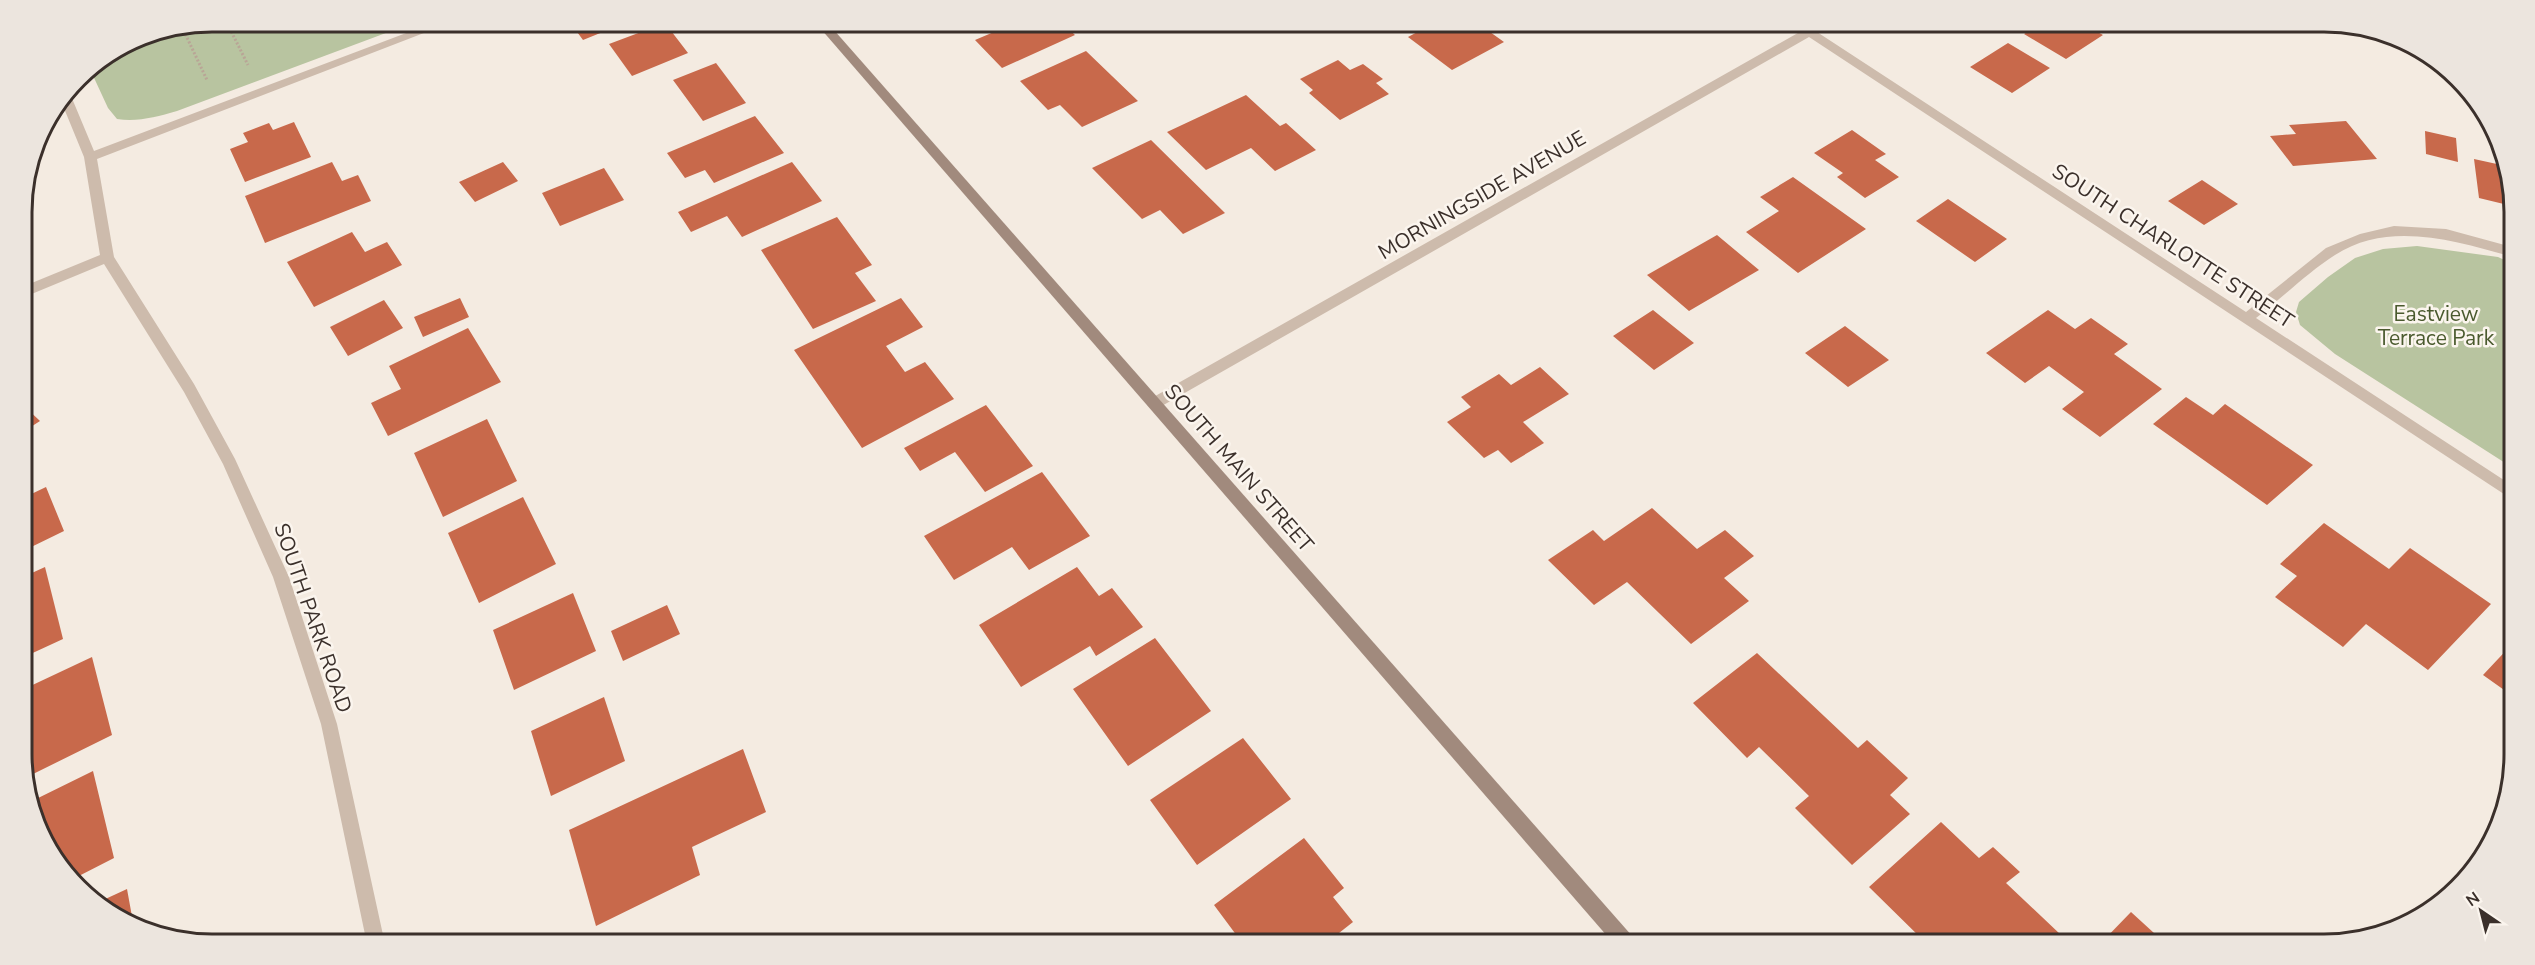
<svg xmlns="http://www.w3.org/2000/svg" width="2535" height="965" viewBox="0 0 2535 965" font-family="'Nunito Sans',sans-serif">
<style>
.green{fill:#b8c4a0}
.building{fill:#c8694b}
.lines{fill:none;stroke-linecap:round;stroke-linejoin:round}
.path{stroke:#b9a596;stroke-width:3;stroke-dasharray:2 2;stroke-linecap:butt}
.street{fill:#cdbbac;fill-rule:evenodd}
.secondary{fill:#a18a7d;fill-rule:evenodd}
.labels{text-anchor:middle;stroke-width:5;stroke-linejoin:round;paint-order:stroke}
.street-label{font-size:21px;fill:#3b302b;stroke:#fbf5ee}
.park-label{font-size:21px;fill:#4a5a2e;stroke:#fbf5ee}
.rim{fill:none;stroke:#3b302b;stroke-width:3}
</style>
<rect width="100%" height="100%" fill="#f4ebe1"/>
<path class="green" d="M212 21H418L177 111C156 117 138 122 117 119L108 108 89 67 139 35Z
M2417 246 2498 257 2513 264V468L2335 354 2300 325 2296 312 2299 302 2328 277 2355 258 2383 249Z"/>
<path class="building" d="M569 21H630L583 40Z
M1004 21H1060L1075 35 1002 68 975 40 1008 26Z
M1438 21H1502L1505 23 1490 32 1504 42 1452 70 1408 37Z
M2045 21H2078L2103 35 2066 59 2024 34Z
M665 23 688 53 632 76 609 44Z
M2008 43 2050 68 2012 93 1970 67Z
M1086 51 1138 101 1082 127 1060 105 1048 110 1020 81Z
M1338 60 1350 70 1363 64 1383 79 1376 83 1389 94 1340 120 1309 93 1313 90 1300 79Z
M716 63 746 103 703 121 673 80Z
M1246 95 1280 126 1286 123 1316 150 1275 171 1251 148 1206 170 1167 132Z
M755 116 784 153 714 183 705 170 685 178 667 153Z
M2346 121 2377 159 2293 166 2270 136 2296 134 2289 125Z
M294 122 311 157 245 182 230 149 248 142 243 133 269 123 273 130Z
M1852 130 1886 154 1875 160 1899 177 1865 198 1837 177 1843 173 1814 153Z
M2425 131 2456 138 2458 162 2426 154Z
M1151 140 1225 213 1183 234 1160 210 1142 219 1092 168Z
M2474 159 2506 166 2512 187V206L2479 198Z
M332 162 342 181 358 175 371 201 265 243 245 196Z
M503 162 518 181 475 202 459 182Z
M792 162 822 201 742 237 727 216 691 232 678 212Z
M604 168 624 200 560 226 542 193Z
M1793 177 1866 229 1798 273 1746 232 1779 211 1760 197Z
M2202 180 2238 204 2204 225 2168 201Z
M1948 199 2007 239 1975 262 1916 221Z
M837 217 872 265 855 273 876 301 813 329 761 250Z
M352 232 365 252 387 242 402 265 314 307 287 262Z
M1717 235 1759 270 1689 311 1647 275Z
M460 298 469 317 423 337 414 317Z
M901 298 923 327 886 346 905 372 925 362 954 399 862 448 794 350Z
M384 300 403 328 348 356 330 327Z
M1653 310 1694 343 1654 370 1613 336Z
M2048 310 2075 329 2091 318 2128 344 2114 354 2162 389 2100 437 2062 409 2084 392 2049 366 2025 383 1986 353Z
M1845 326 1889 360 1848 387 1805 353Z
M468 328 501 382 388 436 371 403 401 389 389 366Z
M1540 367 1569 394 1523 422 1544 443 1511 463 1498 450 1484 458 1447 422 1471 407 1461 397 1499 374 1511 385Z
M2186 397 2213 415 2225 404 2313 465 2267 505 2153 424Z
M23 405 40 421 23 432Z
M986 405 1033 466 985 492 955 452 920 471 904 448Z
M487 419 517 481 443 517 414 453Z
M1042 472 1090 536 1029 570 1012 547 954 580 924 536Z
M46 487 64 531 23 551V498Z
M523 497 556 564 479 603 448 533Z
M1652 508 1697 549 1725 530 1754 556 1724 578 1749 601 1691 644 1627 582 1594 605 1548 560 1593 530 1604 541Z
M2324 523 2389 569 2410 548 2491 604 2428 670 2366 624 2343 647 2275 597 2297 576 2280 564Z
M45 567 63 639 24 657 23 577Z
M1077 567 1099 596 1112 588 1143 627 1096 656 1090 646 1021 687 979 625Z
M573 593 596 651 514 690 493 630Z
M667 605 680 634 623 661 611 631Z
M1155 638 1211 711 1128 766 1073 689Z
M2514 642V697L2483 675Z
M1757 653 1858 748 1867 740 1908 778 1890 795 1910 814 1852 865 1795 808 1809 796 1759 747 1747 758 1693 703Z
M92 657 112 735 25 778 24 689Z
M604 697 625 761 551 796 531 731Z
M1243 738 1291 799 1197 865 1150 800Z
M743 749 766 812 692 847 700 875 596 926 569 830Z
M93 771 114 858 71 880 30 802Z
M1941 822 1979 858 1993 847 2020 872 2006 883 2061 935 2053 944H1927L1869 887Z
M1304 838 1344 888 1333 897 1353 922 1325 944H1243L1214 905Z
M127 889 133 922 101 901Z
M2131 912 2166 944H2100Z"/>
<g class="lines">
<path class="path" d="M226 21 248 65
M182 27 207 80"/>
<path class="street" d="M438 21H455L97 159 114 257 194 384 235 459 289 577 337 724 385 944H367L321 724 273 577 223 464 184 392 104 264 22 298V287L100 255 84 157 61 101 67 93 71 96 94 151Z
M1819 21H1834L1817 32 2246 312 2326 248 2360 234 2394 226 2446 229 2512 247 2513 257C2456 241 2389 220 2335 255 2307 273 2282 298 2256 318L2513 486V500L1809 37 1160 407H1150L1148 403 1150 399Z"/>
<path class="secondary" d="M814 21H826L1633 937 1635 944H1614Z"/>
</g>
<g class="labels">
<g class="street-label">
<text transform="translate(1482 195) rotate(-30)" y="7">MORNINGSIDE AVENUE</text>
<text transform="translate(2173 246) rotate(33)" y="7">SOUTH CHARLOTTE STREET</text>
<text transform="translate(1239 468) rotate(49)" y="7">SOUTH MAIN STREET</text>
<text transform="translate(313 618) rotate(71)" y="7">SOUTH PARK ROAD</text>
</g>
<g class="park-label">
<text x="2436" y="321">Eastview<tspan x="2436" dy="24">Terrace Park</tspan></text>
</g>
</g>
<path d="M0 0H2535V965H0ZM212 32H2324A180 180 0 0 1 2504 212V754A180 180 0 0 1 2324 934H212A180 180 0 0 1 32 754V212A180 180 0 0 1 212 32Z" fill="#ece5de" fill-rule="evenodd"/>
<path class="rim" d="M212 32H2324A180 180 0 0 1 2504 212V754A180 180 0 0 1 2324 934H212A180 180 0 0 1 32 754V212A180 180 0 0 1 212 32Z"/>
<g transform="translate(2481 911) rotate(325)" stroke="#fbf5ee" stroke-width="4.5" paint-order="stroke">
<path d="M0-4.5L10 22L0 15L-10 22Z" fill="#3b302b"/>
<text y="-9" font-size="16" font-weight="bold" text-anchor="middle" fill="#3b302b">N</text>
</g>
</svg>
